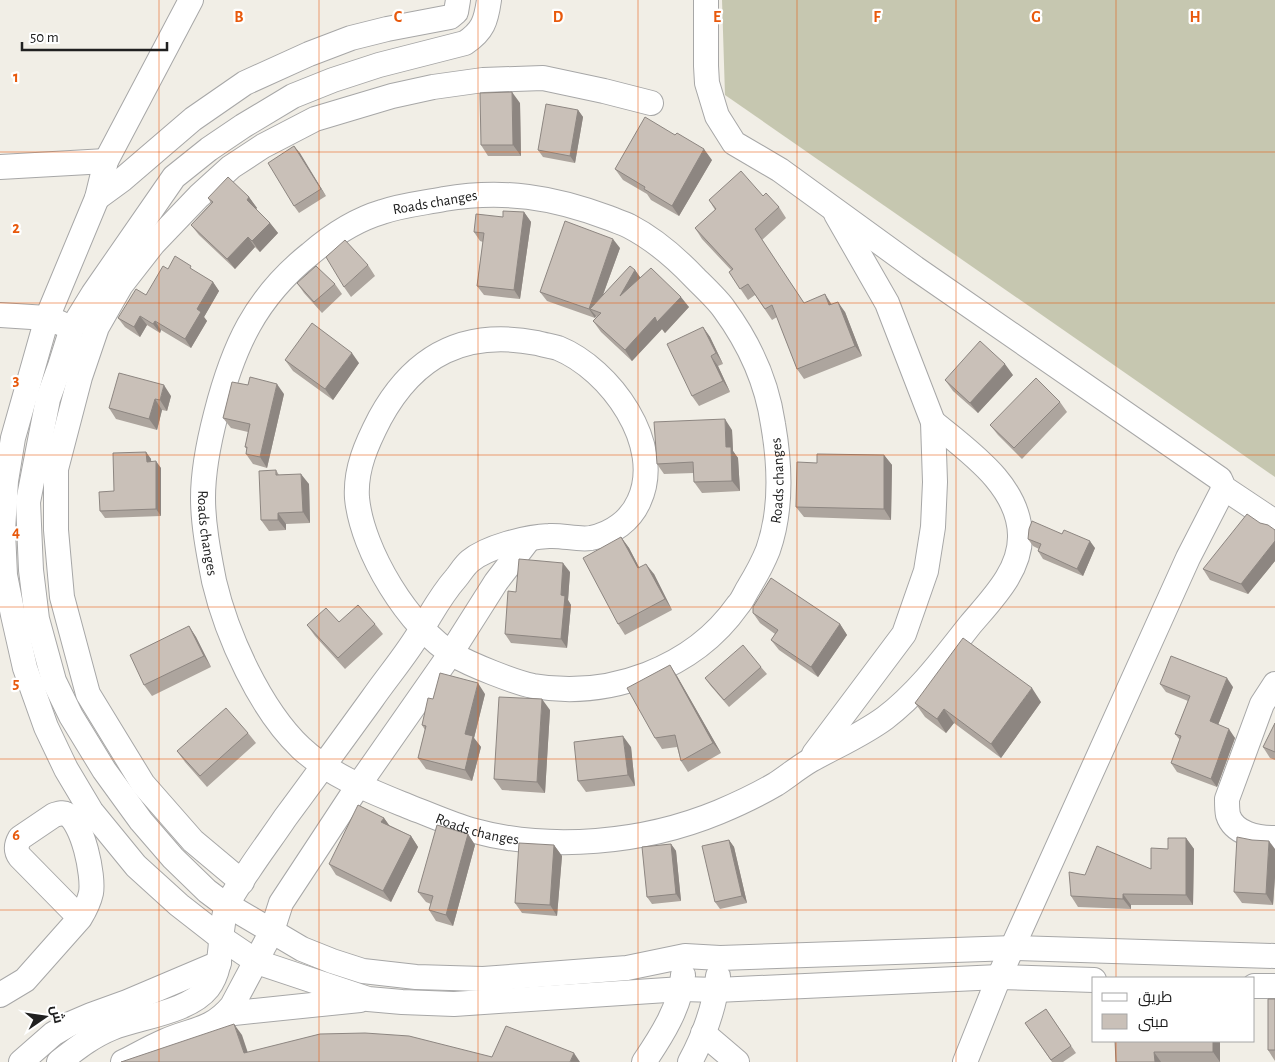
<svg xmlns="http://www.w3.org/2000/svg" width="1275" height="1062" viewBox="0 0 1275 1062" font-family="'Alegreya Sans',Cairo,sans-serif">
<style>
.construction{fill:#c6c7b0}
.lines{fill:none;stroke-linecap:round;stroke-linejoin:round}
.minor-casing{stroke:#a7a7a7;stroke-width:26}
.minor{stroke:#fff;stroke-width:24}
.wall{fill:#ada59e}
.shaded-wall{fill:#8d8681}
.building{fill:#c9c0b8;stroke:#8d8681}
.grid{fill:none;stroke:#e8590c;stroke-width:1;stroke-opacity:0.55}
.labels{text-anchor:middle;stroke-width:4.5;stroke-linejoin:round;paint-order:stroke}
.street-label{font-size:15px;fill:#202020;stroke:#fff}
.grid-label{font-size:16px;text-anchor:middle;font-weight:bold;fill:#e8590c;stroke:#fff;stroke-width:4.5;stroke-linejoin:round;paint-order:stroke}
</style>
<rect width="100%" height="100%" fill="#f1eee6"/>
<path class="construction" d="M722 0H1275V477L725 95Z"/>
<g class="lines">
<g class="minor-casing">
<g id="minor">
<path d="M191 0 106 161 97 198 47 318 13 438 6 481 3 531 5 575 13 615 25 668 46 727 66 769 91 811 136 866 179 905 220 937 257 962 368 999 402 1002 454 1004 682 989 717 990 999 977 1094 980"/>
<path d="M489 0C486 21 483 31 465 43L379 65 333 80 293 96 243 126 209 149 174 177 93 294 72 328 60 366 48 399 28 502 31 570 37 619 54 681 71 716 104 770 141 821 173 858 207 891 219 900 302 949 332 961 363 971 416 977 483 979 627 968 685 956 720 958 1014 948 1275 956"/>
<path d="M706 0V66L707 83 717 116 734 143 780 170 915 268 1220 479 1224 488 1275 522"/>
<path d="M0 167 106 161"/>
<path d="M97 198 123 179 193 119 245 83 309 54 351 38 387 29 450 17 456 12 458 0"/>
<path d="M0 315 47 318 60 323"/>
<path d="M1275 684 1262 704 1227 799C1227 804 1227 810 1228 815 1234 834 1258 838 1275 838"/>
<path d="M814 754 904 634 926 571 933 527 935 482 933 422 887 303 836 214"/>
<path d="M242 882 193 841 143 784 88 694 62 597 56 530V469L80 377 97 327 121 285 153 244 199 196 231 167 263 146 315 119 392 96 433 87 483 80 543 78 604 91 651 103"/>
<path d="M1254 986H1275"/>
<path d="M0 995 25 980 80 918C85 910 89 902 91 893 94 876 83 821 66 814 63 812 58 814 54 815L20 838C16 845 15 850 20 857L80 918"/>
<path d="M225 1014 360 1000"/>
<path d="M703 1033 737 1062"/>
<path d="M21 1062 53 1034 70 1024 91 1015 127 1002 219 963"/>
<path id="s1" d="M59 1062C76 1049 92 1036 112 1028 140 1017 189 1012 208 988 226 964 217 933 227 906 230 898 244 877 249 870 260 853 273 836 285 818 314 779 343 739 372 699 388 676 407 654 421 630 433 611 441 595 456 578 461 572 464 566 470 561 487 547 526 537 549 536 563 535 577 540 591 538 612 534 631 520 639 501 665 445 610 369 558 348 551 346 544 345 537 343 466 329 415 354 380 418 367 443 355 469 357 498 362 551 409 628 454 655 471 665 514 682 533 686 609 699 693 669 738 605 743 600 745 593 749 587 755 577 764 560 768 550 782 510 780 464 773 424 767 383 749 343 724 309 719 301 701 284 695 278 676 258 654 239 629 226 623 223 616 221 609 218 553 197 504 189 444 199 424 203 402 205 382 212 355 220 331 236 310 254 255 298 233 347 216 414 209 441 203 470 203 498 203 525 209 555 214 581 227 636 260 709 301 748 332 777 373 792 412 808 431 815 451 824 471 830 550 852 644 843 719 812 738 804 759 794 776 784 788 776 799 767 811 760 836 746 862 735 885 718 918 693 944 658 970 625 991 600 1021 571 1020 535 1019 485 968 451 933 422"/>
<path d="M123 1062C137 1055 151 1047 165 1041 192 1029 211 1031 232 1006L272 931 281 903 358 786 451 653 496 582 529 539"/>
<path d="M644 1062C661 1037 681 1006 683 975"/>
<path d="M690 1062C704 1036 715 1006 718 976"/>
<path d="M965 1062 999 977 1188 558 1224 488"/>
</g>
</g>
<use href="#minor" class="minor"/>
</g>
<path class="wall" d="M520 103 521 156H488L481 145Z
M578 110 583 117 575 163 543 157 538 150Z
M294 146 326 196 299 213 294 206Z
M712 160 679 216 651 200 647 194 623 180 615 169Z
M763 196 779 207 786 218 762 240 804 303 832 304 845 312 862 356 804 379 797 369 777 317 772 320 755 295 748 300 729 272 731 270 702 239 695 228 715 210 709 200Z
M249 197 257 208 256 209 270 223 278 233 260 252 255 247 235 269 199 235 191 225 211 203 208 198Z
M524 212 531 222 520 299 484 295 477 286 483 242 480 241 474 232 503 217Z
M620 248 603 295 635 270 640 277 689 307 665 333 662 329 632 361 601 332 593 321 597 318 596 316 595 318 547 301 540 292Z
M368 265 375 276 351 297 344 287Z
M168 269 195 272 213 282 219 291 204 317 207 321 191 348 161 330 160 333 147 325 140 337 125 327 118 318 146 295Z
M297 283 335 284 342 294 322 313 304 293Z
M703 327 710 337 723 364 718 366 730 392 699 406 692 396Z
M285 360 359 363 333 400 293 371Z
M1013 375 978 413 953 391 945 380Z
M284 394 267 468 253 464 246 454 247 449 245 447 248 432 231 428 223 418Z
M171 396 167 411 162 410 157 430 116 419 109 408Z
M1060 402 1067 412 1022 459 998 435 990 425Z
M732 430 733 451 738 458 740 491 702 493 694 482V473L664 474 657 464Z
M146 452 151 459V462L161 468V516L105 518 100 511 114 491Z
M884 455 892 465 891 520 804 517 796 507 817 463Z
M276 470 279 475 309 484 310 523 286 524V530L269 531 261 520Z
M1260 523 1275 530V561L1248 594 1210 580 1203 569Z
M1062 534 1095 548 1083 576 1043 559 1038 551 1039 549 1033 546 1028 539Z
M621 537 629 548 639 567 654 574 672 610 625 635 618 624Z
M570 572 568 600 571 605 567 648 511 643 505 634 516 592Z
M753 613 840 624 847 635 818 677 779 650 771 640 775 634 760 623Z
M339 622 375 624 383 634 345 669 315 636 307 625Z
M189 626 196 637 211 667 152 696 144 685Z
M761 667 767 674 729 707 710 685 705 678Z
M677 676 721 753 688 772 681 761 677 747 662 749 655 738Z
M1160 684 1233 687 1218 725 1235 738 1217 787 1177 772 1171 763 1180 740 1175 734 1188 701 1166 692Z
M485 694 474 738 481 747 472 781 426 769 418 758 425 730 422 725 433 699Z
M1041 702 1001 758 954 723 946 733 925 717 915 703Z
M550 710 545 793 502 790 494 779Z
M1275 723V760L1270 758 1263 747Z
M248 733 256 743 207 787 185 762 177 751Z
M631 747 635 786 586 792 578 781Z
M384 818 389 825 411 836 418 847 391 902 336 875 329 864Z
M468 834 475 845 453 926 436 921 429 910 431 904 426 902 418 892Z
M1186 838 1194 849 1193 905H1131V909L1078 907 1071 896 1085 875 1151 869 1168 849Z
M729 840 734 847 747 903 720 909 715 902Z
M671 844 676 851 681 901 652 904 647 897Z
M554 845 562 856 557 916 522 913 515 903Z
M1275 849V877L1273 905 1242 903 1234 892Z
M1275 999V1061L1268 1050Z
M1046 1009 1076 1053 1063 1062H1052L1025 1023Z
M1115 1041H1220V1062H1116Z"/>
<path class="shaded-wall" d="M512 92 520 103 521 156 513 145Z
M578 110 583 117 575 163 570 156Z
M294 146 300 153 326 196 321 189Z
M704 149 712 160 679 216 672 206Z
M249 197 257 208 254 211 247 200Z
M524 212 531 222 520 299 514 290Z
M270 223 278 233 260 252 252 241Z
M248 237 255 247 235 269 227 259Z
M613 239 620 248 597 311 590 309 596 316 595 318 589 309Z
M635 270 642 280 620 296Z
M213 282 219 291 204 317 207 321 191 348 185 339 197 309Z
M825 294 832 305H829Z
M681 297 689 307 665 333 662 329 632 361 625 350 655 317Z
M838 302 845 312 862 356 855 346Z
M140 316 147 325 140 337 134 327Z
M155 321 161 330 160 333 153 324Z
M703 327 710 337 723 364 716 353Z
M352 353 359 363 333 400 325 389Z
M711 356 718 366 730 392 723 381Z
M1005 364 1013 375 978 413 970 403Z
M277 384 284 394 267 468 260 457Z
M164 385 171 396 167 411 160 400Z
M155 399 162 410 157 430 149 419Z
M725 419 732 430 733 451 738 458 740 491 732 481 726 447Z
M146 452 151 459 152 469 147 462Z
M884 455 892 465 891 520 884 509Z
M156 461 161 468V516L156 509Z
M301 474 309 484 310 523 303 512Z
M278 513 286 524V530L278 520Z
M621 537 629 548 645 579 638 568Z
M1090 541 1095 548 1083 576 1077 569Z
M1275 541V561L1248 594 1241 584Z
M563 563 570 572 568 600 571 605 567 648 561 639V595Z
M646 564 654 574 672 610 665 599Z
M840 624 847 635 818 677 811 667Z
M189 626 196 637 211 667 204 656Z
M670 665 677 676 721 753 713 743Z
M1227 678 1233 687 1216 730 1210 721Z
M478 683 485 694 474 738 481 747 472 781 465 770V734Z
M1032 688 1041 702 1001 758 991 744Z
M542 699 550 710 545 793 537 782Z
M944 709 954 723 946 733 937 719Z
M1229 729 1235 738 1217 787 1211 779Z
M623 736 631 747 635 786 628 775Z
M384 818 391 828 381 822Z
M468 834 475 845 453 926 446 915Z
M411 836 418 847 391 902 383 891Z
M1186 838 1194 849 1193 905 1186 895Z
M729 840 734 847 747 903 742 896Z
M1269 841 1275 849V877L1273 905 1266 894Z
M671 844 676 851 681 901 676 894Z
M554 845 562 856 557 916 550 905Z
M1123 894 1131 905V909L1123 899Z
M234 1024 242 1035 251 1062 244 1053Z
M1213 1041H1220V1062L1213 1052Z
M1154 1052 1161 1062H1155Z
M574 1053 580 1062H570Z"/>
<path class="building" d="M512 92 513 145H481L480 93Z
M546 104 578 110 570 156 538 150Z
M645 117 675 135 677 133 704 149 672 206 644 189 645 187 615 169Z
M294 146 321 189 294 206 268 163Z
M741 171 763 196 766 193 779 207 755 229 804 303 825 294 829 305 838 302 855 346 797 369 772 305 765 309 748 284 740 289 729 272 733 269 695 228 716 209 709 200Z
M228 177 249 197 247 200 270 223 252 241 248 237 227 259 191 225 213 202 208 198Z
M503 211 524 212 514 290 477 286 484 233 474 232 476 214 503 217Z
M565 221 613 239 589 309 540 292Z
M345 240 368 265 344 287 326 257Z
M175 256 191 266 190 268 213 282 197 309 201 312 185 339 155 321 153 324 140 316 134 327 118 318 136 289 146 295 163 266 168 269Z
M316 266 335 284 314 302 297 283Z
M630 266 635 270 620 296 651 268 681 297 657 322 655 317 625 350 593 321 601 313 590 309Z
M312 323 352 353 325 389 285 360Z
M703 327 716 353 711 356 723 381 692 396 667 344Z
M980 341 1005 364 970 403 945 380Z
M119 373 164 385 160 400 155 399 149 419 109 408Z
M250 377 277 384 260 457 246 454 247 447H245L250 424 223 418 232 382 248 385Z
M1036 378 1060 402 1014 448 990 425Z
M725 419 726 447H731L732 481 694 482 693 462 657 464 654 422Z
M146 452 147 462 156 461V509L100 511 99 492 114 491 113 453Z
M817 454 884 455V509L796 507 797 462 817 463Z
M276 470V475L301 474 303 512 278 513V520H261L259 471Z
M1247 514 1260 523 1268 525 1275 530V541L1241 584 1203 569Z
M1032 521 1062 534 1064 530 1090 541 1077 569 1038 551 1041 544 1028 539 1029 529Z
M621 537 638 568 646 564 665 599 618 624 583 558Z
M519 559 563 563 561 595 565 596 561 639 505 634 508 591 516 592Z
M771 578 840 624 811 667 771 640 778 630 753 613V607Z
M358 605 375 624 338 658 307 625 326 608 339 622Z
M189 626 204 656 144 685 130 655Z
M963 638 1032 688 991 744 944 709 937 719 915 703Z
M743 645 761 667 724 700 705 678Z
M1171 656 1227 678 1210 721 1229 729 1211 779 1171 763 1181 736 1175 734 1190 696 1160 684Z
M670 665 713 743 681 761 675 735 655 738 627 688Z
M440 673 478 683 465 734 473 736 465 770 418 758 426 726 422 725 428 698 433 699Z
M499 697 542 699 537 782 494 779Z
M226 708 248 733 200 776 177 751Z
M1275 723V752L1263 747Z
M623 736 628 775 578 781 574 742Z
M358 805 384 818 381 822 411 836 383 891 329 864Z
M437 825 468 834 446 915 429 910 433 896 418 892Z
M1237 837 1252 840 1269 841 1266 894 1234 892Z
M1168 838H1186V895L1123 894V899L1071 896 1069 872 1085 875 1097 846 1151 869V848L1168 849Z
M729 840 742 896 715 902 702 846Z
M519 843 554 845 550 905 515 903Z
M671 844 676 894 647 897 642 847Z
M1268 999H1275V1050H1268Z
M1046 1009 1071 1046 1051 1060 1025 1023Z
M234 1024 244 1053 320 1034 365 1033 409 1036 492 1057 506 1026 574 1053 570 1062H121Z
M1115 1041H1213V1052H1154L1155 1062H1116Z"/>
<path class="grid" d="M159 0V1062M319 0V1062M478 0V1062M638 0V1062M797 0V1062M956 0V1062M1116 0V978M0 152H1275M0 303H1275M0 455H1275M0 607H1275M0 759H1275M0 910H1275M1116 1041V1062"/>
<g class="labels">
<g class="street-label">
<text transform="translate(435 202) rotate(-10)" y="5">Roads changes</text>
<text dy="5" stroke="none"><textPath href="#s1" startOffset="1989">Roads changes</textPath></text>
<text dy="5" stroke="none"><textPath href="#s1" startOffset="2946">Roads changes</textPath></text>
<text dy="5" stroke="none"><textPath href="#s1" startOffset="3381">Roads changes</textPath></text>
</g>
</g>
<g class="grid-label">
<text x="239" y="22">B</text>
<text x="398" y="22">C</text>
<text x="558" y="22">D</text>
<text x="717" y="22">E</text>
<text x="877" y="22">F</text>
<text x="1036" y="22">G</text>
<text x="1195" y="22">H</text>
<text x="16" y="82">1</text>
<text x="16" y="233">2</text>
<text x="16" y="385">3</text>
<text x="16" y="537">4</text>
<text x="16" y="688">5</text>
<text x="16" y="840">6</text>
</g>
<rect x="1092" y="977" width="162" height="65" fill="#ffffff" stroke="#a6a6a6"/>
<rect x="1102" y="993" width="25" height="8" fill="#ffffff" stroke="#a6a6a6"/>
<text x="1138" y="1002" font-size="15" fill="#202020">طريق</text>
<rect x="1102" y="1014" width="25" height="15" fill="#c9c0b8" stroke="#a6a6a6"/>
<text x="1138" y="1027" font-size="15" fill="#202020">مبنى</text>
<g transform="translate(45 1017) rotate(77)" stroke="#ffffff" stroke-width="4" paint-order="stroke">
<path d="M0-4L9 19L0 12L-9 19Z" fill="#202020"/>
<text y="-8" font-size="14" font-weight="bold" text-anchor="middle" fill="#202020">ش</text>
</g>
<path d="M22 42v8h145v-8" fill="none" stroke="#202020" stroke-width="2.5"/>
<text x="30" y="42" font-size="15" fill="#202020" stroke="#ffffff" stroke-width="4" paint-order="stroke">50 m</text>
</svg>
